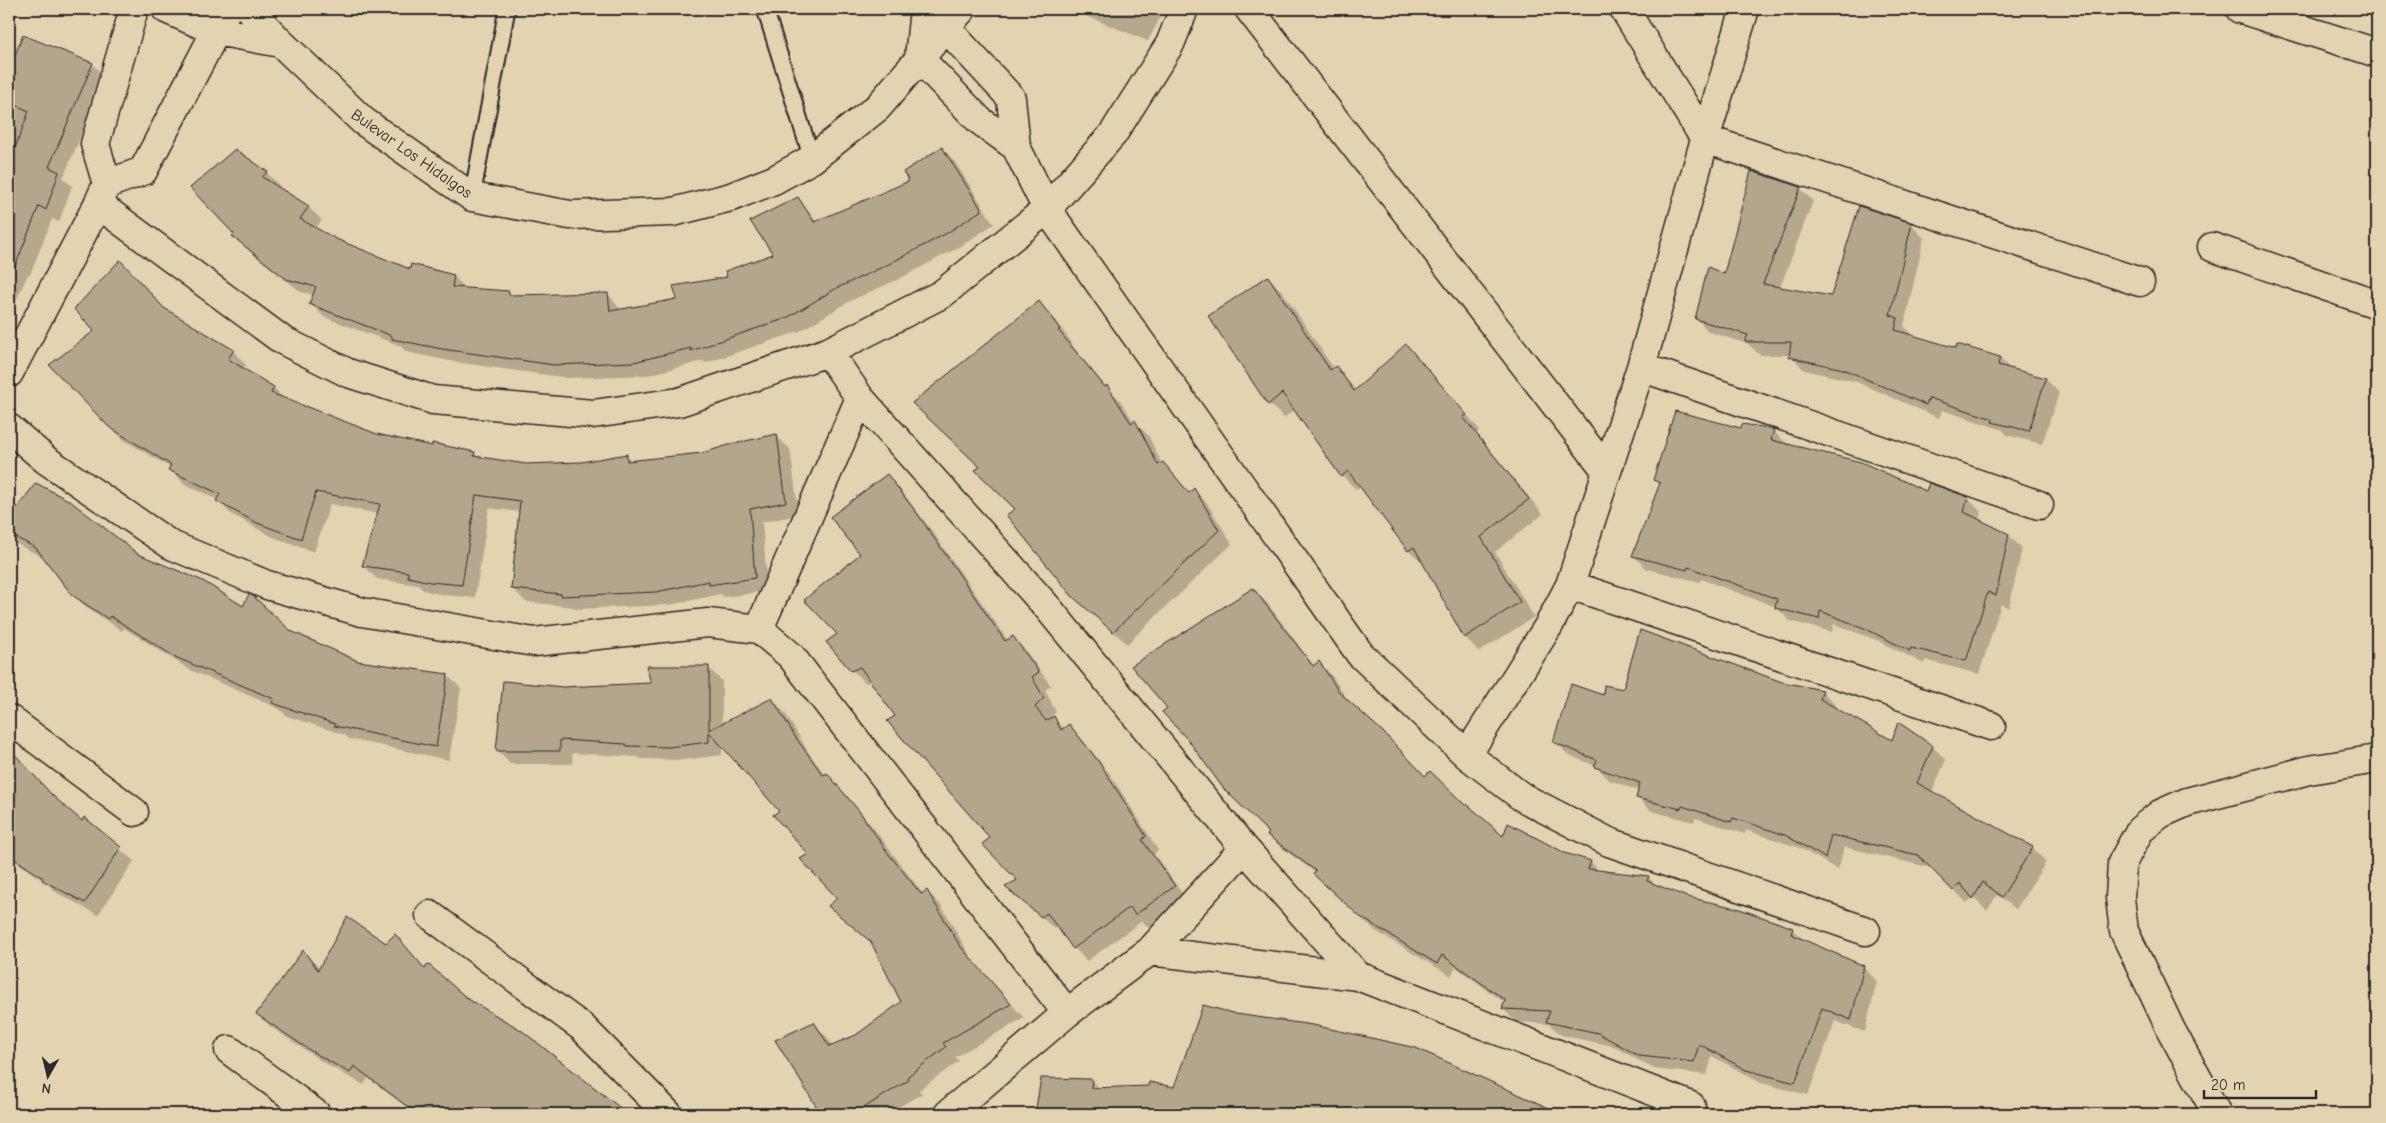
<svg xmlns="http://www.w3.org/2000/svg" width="2386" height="1123" viewBox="0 0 2386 1123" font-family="'Comic Neue',sans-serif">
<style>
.shadow{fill:#0003}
.building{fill:#b3a68d;stroke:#2b2b2b}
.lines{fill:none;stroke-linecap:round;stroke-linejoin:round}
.lane-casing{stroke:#2b2b2b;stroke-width:19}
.street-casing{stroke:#2b2b2b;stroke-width:31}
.lane{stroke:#e4d3b0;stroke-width:15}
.street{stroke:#e4d3b0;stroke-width:28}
.labels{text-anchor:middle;stroke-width:5;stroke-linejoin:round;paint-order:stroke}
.street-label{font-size:16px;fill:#2b2b2b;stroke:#e4d3b0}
</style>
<rect width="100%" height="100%" fill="#e4d3b0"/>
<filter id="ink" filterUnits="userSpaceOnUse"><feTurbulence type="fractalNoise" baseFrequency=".02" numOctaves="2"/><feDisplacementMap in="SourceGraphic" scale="10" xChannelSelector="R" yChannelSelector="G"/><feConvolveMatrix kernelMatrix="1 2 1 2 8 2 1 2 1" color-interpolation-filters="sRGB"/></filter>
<g filter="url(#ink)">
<path class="shadow" d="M1069 9H1165L1148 41Z
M24 37 92 64 106 77 63 178 72 186 59 222 52 219 30 275 28 274 9 317V73Z
M941 148 955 162 994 224 961 246 901 278 850 301 800 331 706 363 703 361 648 375 568 378 455 362 406 352 401 346 324 317 311 304 314 295 301 292 247 249 192 188 267 173 280 186 278 188 308 207 322 220 315 229 335 240 410 271 453 276 467 289 508 292 512 296 608 294 621 310 679 300 775 255 798 199 817 222 911 182Z
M1800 188 1813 201 1780 288 1832 297 1911 224 1924 238 1904 326 1911 333 1910 336 2000 358 2011 370 2046 379 2059 393 2042 444 2007 435 2003 430 1942 410 1939 418 1857 382 1804 370 1791 355H1760L1748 344 1709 332 1696 318 1725 275Z
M1268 277 1283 292 1334 369 1336 368 1357 391 1406 345 1480 430 1476 433 1543 514 1495 552 1534 617 1479 652 1465 637 1425 564 1409 551 1361 486 1357 490 1342 476 1295 409 1284 418 1269 404Z
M1039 302 1052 316 1072 343 1071 344 1106 387 1120 400 1134 422 1148 435 1162 464 1190 493 1194 490 1207 503 1232 544 1127 644 1073 595 1016 509 981 467Z
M166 311 233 351 246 365 243 370 274 388 286 401 376 435 433 447 474 453 479 458 526 465 582 464 627 456 632 461 702 454 776 436 790 449 799 515 762 522 768 591 724 597 721 594 670 605 576 609 573 607 526 602 513 589 520 512 489 508 475 598 444 595 423 590 418 585 377 579 364 566 378 514 330 504 314 552 273 537 231 514 218 501V500L183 483 171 468 124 440 110 426Z
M1742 430 1773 431 1787 444 1927 492 1968 498 1981 512 1978 521 2008 535 2022 548 2009 608 2001 604 1979 674 1925 660 1924 664 1879 641 1834 624 1832 632 1790 621 1776 607 1701 579 1700 582 1647 569 1633 555 1661 486 1655 480Z
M887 476 900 489 932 531 1008 641 1013 638 1026 651 1051 686 1045 690 1056 712 1048 720 1053 718 1065 729 1069 726 1082 739 1112 777 1158 850 1154 854 1187 900 1149 928 1142 921 1087 961 1074 948 1059 927 1055 929 1007 887 1019 880 992 838 872 681 866 683 852 670 839 634Z
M37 485 137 555 290 632 358 662 447 675 461 688 449 760 349 739 345 735 287 716 278 708 190 670 124 628 122 631 87 608 73 594 46 559 15 543 9 537V520Z
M1253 590 1267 603 1314 666 1319 662 1332 676 1351 705 1425 778 1503 838 1591 862 1600 872 1648 877 1658 887 1687 898 1792 929 1806 942 1863 967 1877 981 1865 1032 1835 1021 1808 1095 1761 1083 1712 1056 1707 1075 1654 1069 1613 1046 1561 1035 1549 1024 1516 1022 1503 1009 1505 1003 1456 967 1451 976 1374 930 1328 888 1316 873 1282 848 1269 835 1271 834Z
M708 667 722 681V725L772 699 785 713 809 753 825 775 840 788 872 826 923 894 927 892 941 905 973 961 1024 1018 955 1057 959 1061 919 1090 922 1094 886 1114H822L777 1040 813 1023 827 1037 833 1046 856 1036 902 1003 874 945 830 906 839 899 780 811 722 745V755L683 760 641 759 638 757 572 753 573 764H510L497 750 563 688 653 684Z
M1782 683 1822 691 1835 705 1834 709 1893 742 1933 747 1946 760 1932 792 2033 848 2046 862 2016 909 1997 895 1987 911 1973 897 1967 903 1932 868 1844 847 1838 870 1800 848 1746 830 1745 834 1695 818 1694 822 1651 811 1637 797 1639 791 1609 780 1596 766 1568 755 1555 741 1604 697 1623 690Z
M9 745 19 760 57 802 82 823 85 819 134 861 98 915 57 893 48 884 9 857Z
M395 936 426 969 467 1000 520 1031 626 1114H416L368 1078 364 1085 326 1064 271 1027 258 1014 303 952 320 969 386 945Z
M1042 1079 1091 1080 1100 1089 1175 1088 1538 1105 1572 1114H1036Z"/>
<path class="building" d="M23 35 93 63 49 167 59 172 46 210 39 206 11 277H9V164L29 111 9 102V70Z
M942 147 982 210 947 233 887 265 837 288 787 318 691 351V348L634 362 554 365 442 349 392 339V336L309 304 316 287 286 279 232 236 234 234 190 188 235 149 268 172 262 177 309 206 300 219 336 239 410 269 411 264 454 275 452 287 509 291V295L608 293 610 311 677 299 673 286 727 277 725 271 773 254 750 221 798 197 814 222 909 181 903 172Z
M1751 171 1801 187 1763 284 1831 296 1859 206 1912 223 1890 315 1898 318 1895 330 1956 348 1957 344 2000 357 1998 365 2046 378 2029 431 1992 422 1993 419 1929 398 1926 405 1843 369 1789 357 1791 342H1745L1748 335 1695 319 1708 267 1724 274Z
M120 260 164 308 234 350 228 359 274 387 271 393 377 434 432 446V443L475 452 474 456 526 464 581 462 627 454V461L702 453 732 444 777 434 786 502 750 509 755 578 709 585V581L656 592 561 596V594L511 589 520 501 476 495 462 585 430 582 408 577V572L362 566 380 504 316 492 301 539 257 523 216 501 220 494 168 470 171 465 109 427 49 365 94 331 74 309Z
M1268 276 1330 370 1336 366 1354 391 1406 344 1467 415 1463 417 1529 499 1481 537 1520 602 1464 638 1414 547 1408 551 1348 471 1341 477 1282 393 1268 405 1208 316Z
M1039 301 1060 329 1058 330 1105 387 1107 385 1131 423 1135 420 1158 465 1163 462 1189 493 1194 488 1219 530 1113 632 1072 596 1006 515 1015 509 975 470 980 467 912 403Z
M1675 411 1741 428 1742 424 1769 428 1774 430 1771 440 1861 462 1926 491 1929 483 1968 497 1964 512 2009 534 1996 596 1988 592 1966 661 1911 648 1910 651 1864 628 1820 611 1819 619 1775 608 1777 599 1688 567 1687 570 1632 556 1660 483 1653 480Z
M887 474 919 516 1005 641 1013 636 1039 672 1032 677 1044 698 1035 707 1046 721 1054 716 1061 730 1069 724 1099 762 1146 836 1142 840 1175 886 1135 915 1130 907 1073 949 1047 913 1041 917 1005 887 1017 880 982 844 990 838 887 721 895 716 860 667 851 671 826 642 837 634 804 600 860 554 830 517Z
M36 483 70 501 138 554 203 581 243 606 249 594 253 596 291 631 358 661 448 674 436 747 334 726 335 724 272 703 274 699 175 657 110 616 108 619 72 595 36 548 9 534V518Z
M1253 588 1313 666 1319 661 1340 693 1383 732 1425 776 1430 771 1466 806 1467 804 1503 836 1508 823 1565 853 1591 861 1588 869 1649 876 1647 881 1687 897 1737 908 1793 928 1791 934 1864 966 1851 1020 1822 1008 1795 1083 1746 1070 1699 1044 1694 1062 1639 1056 1598 1033 1546 1022 1550 1011 1502 1009 1505 1000 1442 955 1437 964 1359 916 1313 874 1316 871 1267 835 1269 833 1223 788 1189 741 1162 712 1167 708 1131 666Z
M1640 630 1782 682 1823 690 1820 699 1892 740 1898 722 1933 746 1917 783 2033 847 2002 897 1983 882 1973 899 1960 883 1953 891 1918 855 1831 835 1825 858 1785 835 1733 818 1731 822 1682 806 1681 809 1636 798 1640 783 1594 767 1597 760 1553 742 1571 684 1603 695 1604 685 1623 689Z
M646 666H709V730L772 698 796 738 823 775 827 773 859 811 888 853 921 894 927 890 960 946 1011 1004 943 1043 946 1047 907 1077 909 1080 854 1114H821L775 1040 814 1022 829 1046 856 1035 901 1002 871 942 828 906 837 898 800 859 808 854 773 815 779 811 709 732V742L669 747 627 746 626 744 560 740V751H496L503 681 563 687 651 683Z
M9 748 53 796 82 821 84 817 121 847 85 903 42 880 43 878 9 855Z
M347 917 386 943 395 934 425 969 428 964 468 999 521 1030 628 1114H417L354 1066 350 1073 311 1051 256 1014 303 950 318 970Z
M1203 1005 1236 1014 1313 1025 1416 1048 1562 1114H1035L1041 1078 1092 1079 1091 1088 1148 1086 1149 1082 1174 1087Z"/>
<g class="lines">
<g class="lane-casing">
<path id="lane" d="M765 9 812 159
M472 197 507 9"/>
</g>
<g class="street-casing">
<path id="street" d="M166 9 216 31 227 9
M249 9 281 43 363 121 472 197 570 215 673 212 731 197 774 180 812 159 878 107 962 9
M924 9 919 58 979 120 1016 147
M1249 9 1606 470
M1624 9 1705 139 2140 282
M2240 9 2377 53
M947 29 1011 98 1016 147 1047 209 1360 654 1467 755 1522 797 1609 842 1866 931
M107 184 143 171 216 31 281 43
M98 204 282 340 348 373 433 400 593 414 679 402 828 352 942 294 1047 209 1113 134 1170 44 1184 9
M2212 247 2377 304
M828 352 860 398 1048 608 1244 848 1358 976 1691 1106
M1641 367 2039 505
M9 373 98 204 107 184 95 144 134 9
M9 428 46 460 171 545 267 585 362 612 534 642 708 623 759 629 791 656 1067 1013
M1570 585 1991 726
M759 629 860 398
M9 719 134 812
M1467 755 1549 625 1570 585 1641 367 1705 139 1745 9
M430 915 583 1028 668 1114
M1150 951 1244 848
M229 1050 316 1114
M948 1114 1067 1013 1150 951 1358 976
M2217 1114 2171 1030 2124 931 2120 898 2122 863 2140 830 2160 814 2187 802 2309 770 2377 759"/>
</g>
<use href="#lane" class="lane"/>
<use href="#street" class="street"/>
</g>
</g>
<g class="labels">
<g class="street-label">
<text transform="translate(412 153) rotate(35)" y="6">Bulevar Los Hidalgos</text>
</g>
</g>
<rect width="2386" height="1123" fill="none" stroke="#e4d3b0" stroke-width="30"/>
<rect x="15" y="15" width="2356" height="1093" fill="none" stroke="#2b2b2b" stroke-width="2" filter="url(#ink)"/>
<g transform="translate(48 1076) rotate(188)" stroke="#e4d3b0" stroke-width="4" paint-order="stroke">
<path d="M0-4L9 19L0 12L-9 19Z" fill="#2b2b2b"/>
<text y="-8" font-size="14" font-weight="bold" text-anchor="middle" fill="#2b2b2b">N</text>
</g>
<path d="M2204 1090v8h112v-8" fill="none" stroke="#2b2b2b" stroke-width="2.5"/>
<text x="2211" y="1090" font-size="15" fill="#2b2b2b" stroke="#e4d3b0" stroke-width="4" paint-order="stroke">20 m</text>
</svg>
